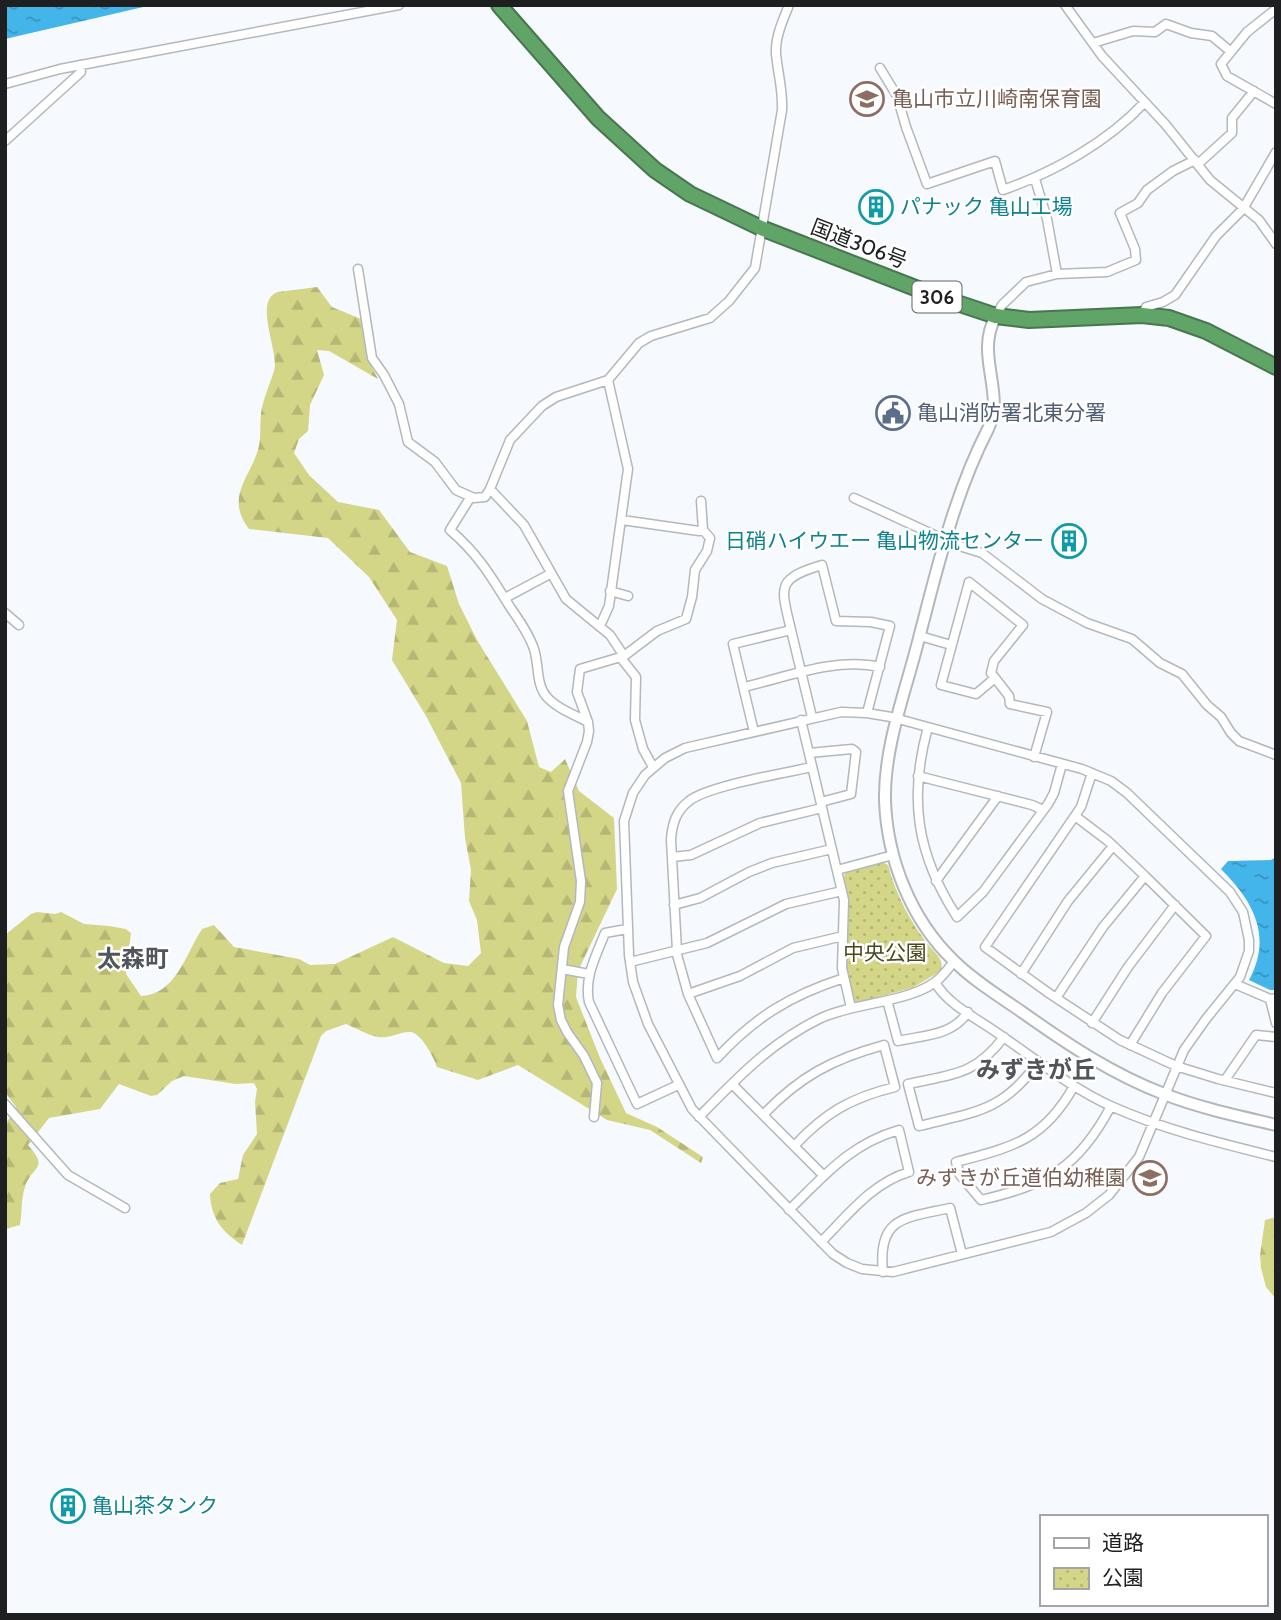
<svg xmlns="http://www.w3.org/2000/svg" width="1281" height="1620" viewBox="0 0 1281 1620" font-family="Cabin,'Noto Sans JP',sans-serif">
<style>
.forest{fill:url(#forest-firs)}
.park{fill:url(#park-dots)}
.water{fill:url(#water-ripples)}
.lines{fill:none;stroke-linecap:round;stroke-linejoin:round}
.street-casing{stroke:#b2b8be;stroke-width:11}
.secondary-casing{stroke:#b2b8be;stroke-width:14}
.highway-casing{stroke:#49754f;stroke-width:18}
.street{stroke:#fff;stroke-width:8}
.secondary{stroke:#fff;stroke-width:10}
.highway{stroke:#60a468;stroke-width:14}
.labels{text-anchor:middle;stroke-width:5;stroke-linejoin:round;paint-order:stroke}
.shield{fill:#fff;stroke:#616264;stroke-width:2}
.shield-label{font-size:19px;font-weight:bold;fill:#1d1f21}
.education-label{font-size:21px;fill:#785e54;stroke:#fff;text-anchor:start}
.culture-label{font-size:21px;fill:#0d838f;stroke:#fff;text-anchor:start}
.street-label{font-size:21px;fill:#1d1f21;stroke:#fff}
.service-label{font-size:21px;fill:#4e5e75;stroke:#fff;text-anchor:start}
.park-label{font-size:21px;fill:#48491e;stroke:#fff}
.quarter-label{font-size:24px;font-weight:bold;fill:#50565b;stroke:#fff}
</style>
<defs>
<pattern id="forest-firs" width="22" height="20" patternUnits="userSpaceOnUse" patternTransform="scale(1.75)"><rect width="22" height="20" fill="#d3d687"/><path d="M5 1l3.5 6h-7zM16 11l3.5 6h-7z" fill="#b5b774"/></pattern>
<pattern id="park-dots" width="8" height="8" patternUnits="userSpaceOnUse" patternTransform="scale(1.75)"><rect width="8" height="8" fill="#d3d687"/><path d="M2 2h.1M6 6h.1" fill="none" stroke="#b5b774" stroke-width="1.8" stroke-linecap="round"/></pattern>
<pattern id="water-ripples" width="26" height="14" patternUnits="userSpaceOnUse" patternTransform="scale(1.75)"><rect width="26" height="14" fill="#44b5ea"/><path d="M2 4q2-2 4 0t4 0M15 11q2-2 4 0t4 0" fill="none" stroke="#3893bd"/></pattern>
</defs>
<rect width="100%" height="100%" fill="#f6fafe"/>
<path class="forest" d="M317 287 332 307 361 319 369 362 378 379 329 351 317 350 324 375 310 405 308 431 299 439 294 453 309 475 338 502 379 510 410 552 447 566 459 604 477 640 527 721 539 767 551 772 565 759 579 791 614 818 617 889 578 971 576 997 600 1058 626 1113 657 1127 703 1157 701 1163 650 1130 607 1120 518 1065 478 1080 437 1067C434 1058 422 1034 411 1032 400 1031 390 1039 378 1037 367 1035 356 1028 346 1024L326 1031 321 1036 242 1245C222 1232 211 1218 210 1194L220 1183 238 1179 243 1155 257 1134 255 1102 257 1089 254 1083 236 1084 184 1076 172 1081 157 1095 151 1096 119 1084 100 1109 49 1118 28 1145C50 1170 32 1165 25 1187 21 1198 22 1213 20 1225L5 1229V1125L16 1107 5 1092V935L31 914 37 912 55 914 61 912 84 924 109 926 126 929 131 933 126 974 141 996C176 995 186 953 202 929L214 925 234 947 299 959 310 965 335 964 393 937 444 963 468 966 481 953 477 920 469 901 471 870 465 838 461 783 426 716 392 660 397 620 369 577 328 538 249 529C225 497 249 479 258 450 262 436 259 421 262 407 265 395 270 383 274 371 280 352 252 301 278 292Z
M1276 1217V1299L1266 1287 1261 1268 1260 1255 1265 1220Z"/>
<path class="park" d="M882 862 888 865C896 895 911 924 931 948 938 955 944 961 941 971L912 988 859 1002 854 1001C842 972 848 944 848 913 848 900 840 883 846 871Z"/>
<path class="water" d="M5 5H152L5 39Z
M1276 857V990H1270L1249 980C1273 936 1253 901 1221 869L1228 861 1271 860Z"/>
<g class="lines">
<g class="street-casing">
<path id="street" d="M1065 5 1102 56 1166 125 1210 180 1259 220 1276 244
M1276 9 1247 32 1221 64 1227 76 1276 104
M1093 43 1133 31 1155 32 1166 24 1191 33 1212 36 1230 51
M880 68 897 96 906 127 927 184 995 161 1003 190C1054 172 1108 142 1145 102
M5 84 60 69 399 5
M5 141 81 72 80 65
M1198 164 1232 133V118L1254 91
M358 269 372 358 384 375 399 404 408 442 435 462 456 490 474 498 485 497 490 489 510 440 542 406 556 397 608 380 639 343 651 336 710 318 729 301 755 268 782 110C783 90 778 74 776 54 775 37 783 20 789 5
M1057 274 1107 272 1136 260 1135 249 1120 213 1138 203 1147 190 1173 171 1195 160
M1142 315 1146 307 1163 302 1175 295 1216 236 1243 209 1276 152
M996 316 1002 305 1026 282 1057 274 1047 219 1035 179
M470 498 450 530C478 554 491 576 510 607 519 620 529 634 534 649 539 664 536 684 546 696 556 708 575 715 588 722L577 692 580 669 624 656 610 635 566 599 524 525 490 489
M854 498 956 545 982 553 1042 599 1087 623 1132 639 1160 663 1182 674 1207 705 1221 717 1231 733 1239 741 1276 755
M622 520 699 531 703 530 701 501
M610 591 628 596
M505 598 550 574
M5 613 19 625
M600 626 609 606 628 469 608 380
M791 630 812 717
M920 636 951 645
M624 656 657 631 686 619 692 597 695 570 707 551 710 538 703 530
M621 658 636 677 635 720 643 749 653 767
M995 678 991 673 994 661 1023 625 969 582 941 685 976 694 995 678 1009 696 1010 704 1047 712 1034 757
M744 687C787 677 836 657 880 667
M841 712 867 713 891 717 1082 769 1111 781 1127 793 1230 892 1243 912 1249 940V951L1240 977 1206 1019 1184 1050 1139 1157 1109 1195 1086 1213 1051 1232 893 1272 862 1269 847 1263 833 1254 692 1109 648 1024 633 982 629 955 624 821 633 793 645 775 665 758 685 748Z
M801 720 844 900 842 968 851 1008
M588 722 589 731 587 742 568 791 581 881 580 902 564 947 558 1005 561 1020 567 1032 584 1056 597 1083 594 1117
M928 727C908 799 917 855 957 917L983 892 1048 804 1054 793 1062 764
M754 732 733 644 791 630C781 587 775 579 822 565L836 621 871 622 890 626 867 713
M809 753 852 749 856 752 851 794 821 802
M1092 773 1081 807 985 947 1050 994 1120 1040 1176 1066 1218 1079 1276 1093
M918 776 1032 805 1043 810
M672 857 691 855 760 823 822 808
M837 870 893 855
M936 881 998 796
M674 905 700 898 749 872 772 863 832 849
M627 929 605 933C596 956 584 977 589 1002L637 1104 678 1085
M843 936 793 948 740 976 688 994 717 1058C755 1017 791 995 844 978
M676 951 688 994
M677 951 671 840C672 824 676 811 689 801 707 786 785 773 812 767
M630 962 707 943 786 904 842 891
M562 969 589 974
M1021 974 1068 901 1113 846
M935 982C947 1004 976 1018 996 1032 1034 1058 1071 1088 1113 1107 1165 1130 1220 1143 1276 1157
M1235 984 1270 999 1276 998
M1056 998 1103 927 1145 876 1108 841 1075 816
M1270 999 1276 1023
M887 1000 898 1041C924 1035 952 1036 968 1012
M1092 1023 1128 967 1175 905
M1004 1037C974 1076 953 1074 908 1084L919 1126C974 1112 1003 1112 1038 1062
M1130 1045 1162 993 1206 936 1145 876
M1225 1080 1256 1035 1276 1037
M732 1084 824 1176
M1074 1086C1044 1140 1013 1147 956 1162L960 1175 981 1200C1047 1185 1079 1167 1111 1106
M5 1104 68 1175 125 1208
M763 1115C800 1076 833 1059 884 1045L895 1087C850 1098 825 1113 794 1146
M699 1117C736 1079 770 1043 819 1019 853 1002 914 1003 940 978 945 973 950 967 954 961
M789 1210C824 1176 850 1144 899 1130L909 1172C872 1183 848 1215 821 1242
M883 1272C877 1216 906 1218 950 1208L962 1254"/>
</g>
<g class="secondary-casing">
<path id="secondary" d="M996 316C974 355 1006 392 988 429 955 493 938 565 920 634 907 688 884 744 885 800 887 859 911 920 954 961 974 981 999 996 1022 1012 1067 1044 1112 1074 1164 1094 1200 1108 1238 1116 1276 1125"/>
</g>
<g class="highway-casing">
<path id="highway" d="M499 5 598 118 655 170 690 194 761 228 936 296 996 316 1029 320 1142 315 1169 318 1206 331 1276 367"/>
</g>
<use href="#street" class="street"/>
<use href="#secondary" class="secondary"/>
<use href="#highway" class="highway"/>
</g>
<defs>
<g id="school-ring" transform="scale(1.75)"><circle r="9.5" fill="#fff" stroke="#8d6e63" stroke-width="1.5"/><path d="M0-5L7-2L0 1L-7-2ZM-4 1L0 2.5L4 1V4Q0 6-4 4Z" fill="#8d6e63"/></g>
<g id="building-ring" transform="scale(1.75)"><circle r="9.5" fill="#fff" stroke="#0f9aa8" stroke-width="1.5"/><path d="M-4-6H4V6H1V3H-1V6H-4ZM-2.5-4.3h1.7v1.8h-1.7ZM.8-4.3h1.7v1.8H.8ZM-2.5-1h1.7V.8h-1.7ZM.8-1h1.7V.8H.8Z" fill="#0f9aa8"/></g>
<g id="civic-ring" transform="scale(1.75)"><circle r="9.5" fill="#fff" stroke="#5c6f8a" stroke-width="1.5"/><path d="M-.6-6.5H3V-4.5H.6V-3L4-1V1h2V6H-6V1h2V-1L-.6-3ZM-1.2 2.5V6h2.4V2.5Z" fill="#5c6f8a"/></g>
</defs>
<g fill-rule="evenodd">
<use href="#school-ring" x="867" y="99"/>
<use href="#building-ring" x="876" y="207"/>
<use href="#civic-ring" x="893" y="413"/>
<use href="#building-ring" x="1069" y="541"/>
<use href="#school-ring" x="1150" y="1178"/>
<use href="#building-ring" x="68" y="1506"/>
</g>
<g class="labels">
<rect class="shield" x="912.5" y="281.5" width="49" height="31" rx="5"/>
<g class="shield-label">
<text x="937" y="304">306</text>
</g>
<g class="education-label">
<text x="892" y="106">亀山市立川崎南保育園</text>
<text x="1126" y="1185" text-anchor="end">みずきが丘道伯幼稚園</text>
</g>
<g class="culture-label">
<text x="900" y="214">パナック 亀山工場</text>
<text x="1044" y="548" text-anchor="end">日硝ハイウエー 亀山物流センター</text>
<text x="92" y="1513">亀山茶タンク</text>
</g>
<g class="street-label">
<text transform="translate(859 244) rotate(21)" y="7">国道306号</text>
</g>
<g class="service-label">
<text x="917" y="420">亀山消防署北東分署</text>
</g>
<g class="park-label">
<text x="885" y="960">中央公園</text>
</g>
<g class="quarter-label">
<text x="133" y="967">太森町</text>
<text x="1036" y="1078">みずきが丘</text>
</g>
</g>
<rect width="1281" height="1620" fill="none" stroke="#1d1f21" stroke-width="14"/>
<rect x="1040" y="1515" width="228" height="91" fill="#ffffff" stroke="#a5a5a6" stroke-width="2"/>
<rect x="1054" y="1538" width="35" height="10" fill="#ffffff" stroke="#a5a5a6" stroke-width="2"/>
<text x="1102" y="1550" font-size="21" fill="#1d1f21">道路</text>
<rect x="1054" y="1568" width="35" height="21" fill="url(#park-dots)" stroke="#a5a5a6" stroke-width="2"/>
<text x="1102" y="1585" font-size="21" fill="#1d1f21">公園</text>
</svg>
